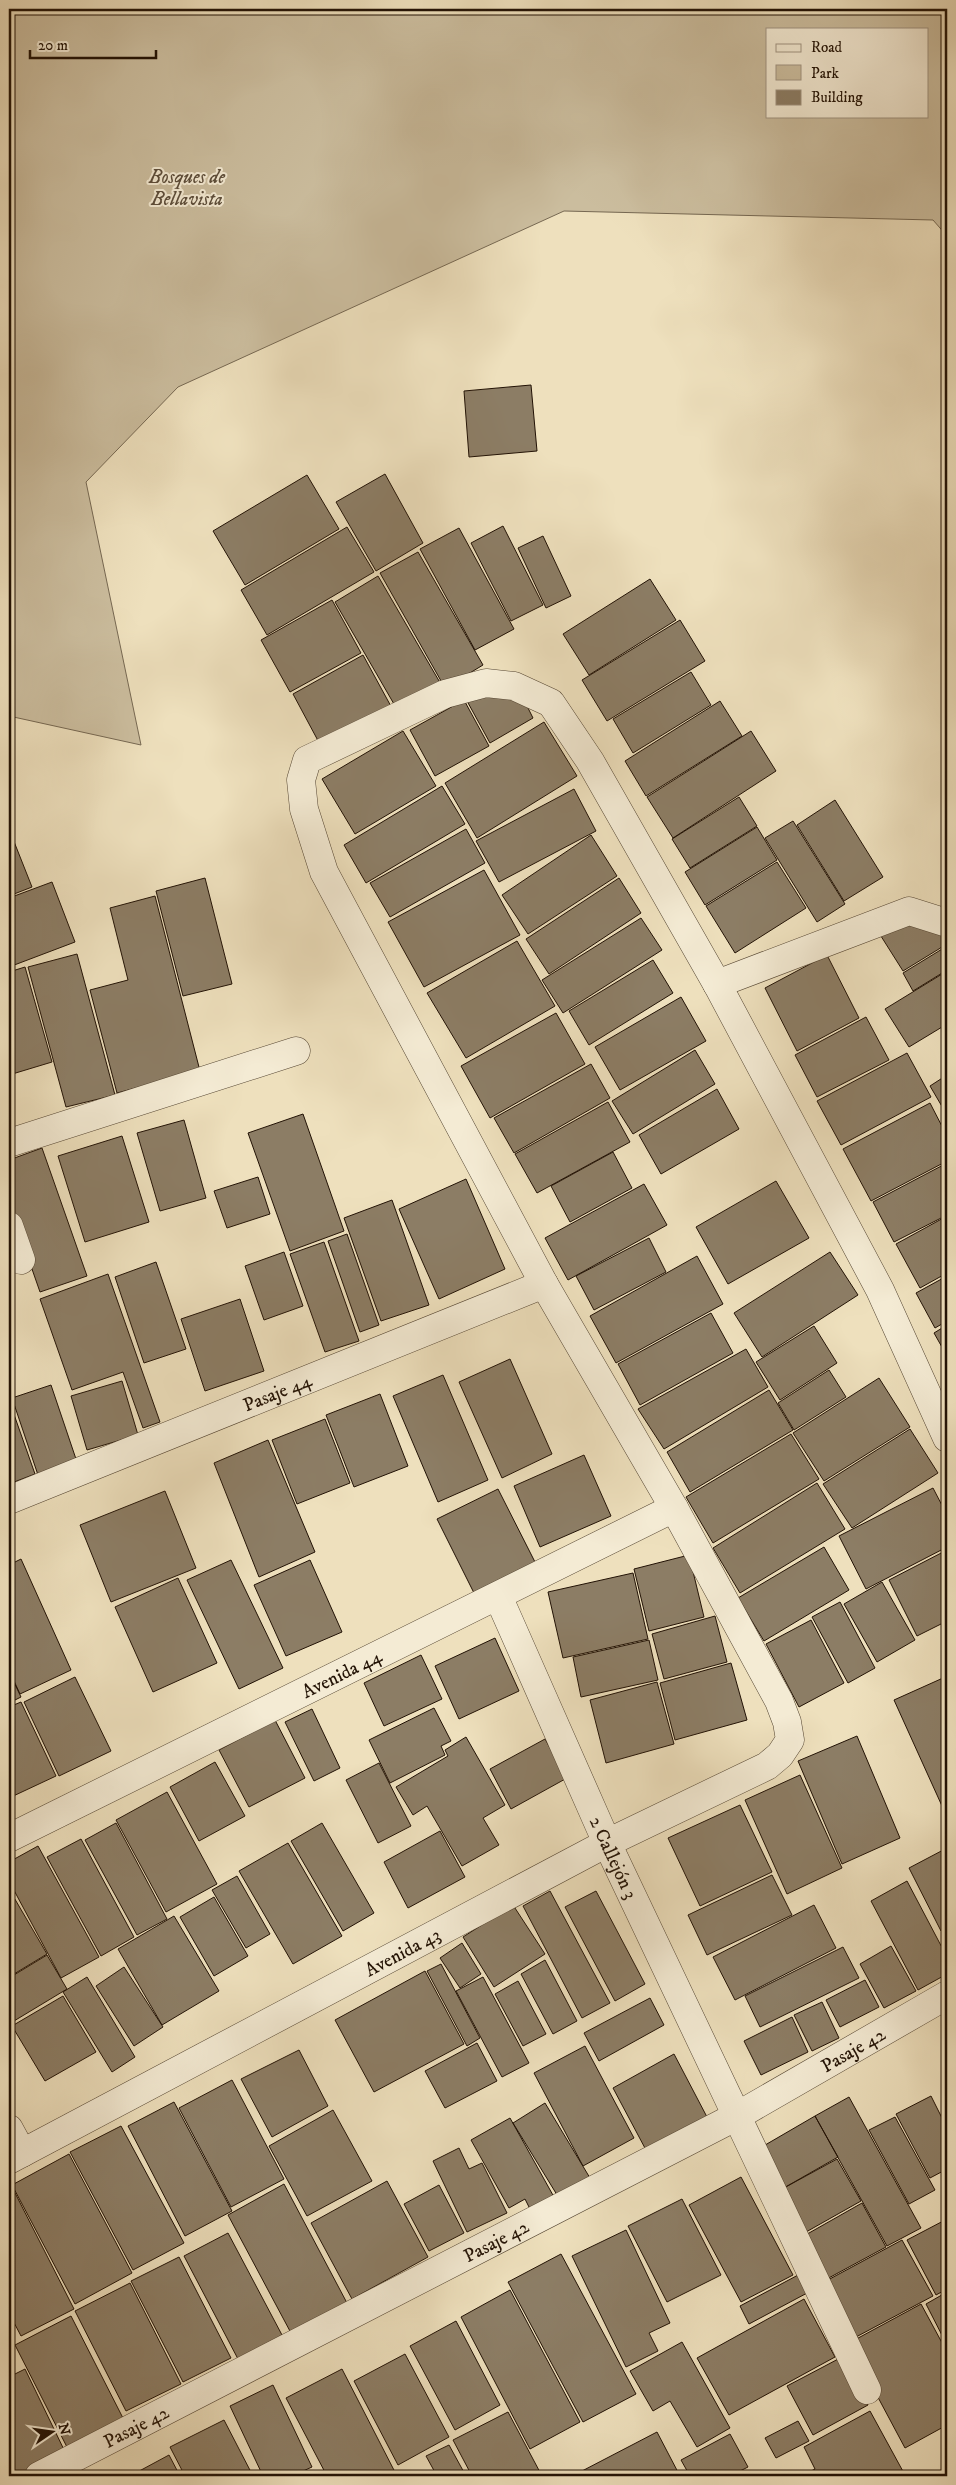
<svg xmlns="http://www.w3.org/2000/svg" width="956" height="2485" viewBox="0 0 956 2485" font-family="'IM FELL DW Pica',serif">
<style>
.green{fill:#cbbd9e;stroke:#766852;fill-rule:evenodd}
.building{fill:#8c7d65;stroke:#221205}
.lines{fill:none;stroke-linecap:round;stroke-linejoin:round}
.minor-casing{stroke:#554633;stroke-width:29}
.minor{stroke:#f4ebd4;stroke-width:28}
.labels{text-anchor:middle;stroke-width:4;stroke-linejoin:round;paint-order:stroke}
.park-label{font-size:19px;font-style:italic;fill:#5d4e3b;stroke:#f4ebd4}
.street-label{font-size:19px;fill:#221205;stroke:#f4ebd4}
</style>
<rect width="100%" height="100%" fill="#eee0bd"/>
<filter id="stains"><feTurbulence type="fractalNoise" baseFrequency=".004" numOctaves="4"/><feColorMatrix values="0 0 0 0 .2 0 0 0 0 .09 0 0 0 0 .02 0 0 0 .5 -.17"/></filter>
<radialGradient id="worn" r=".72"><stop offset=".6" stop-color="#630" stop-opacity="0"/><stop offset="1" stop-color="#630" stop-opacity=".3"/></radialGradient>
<path class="green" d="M9 9H947V236L933 220 564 211 178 387 86 482 141 745 9 716ZM767 29H927V116H767Z"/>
<path class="building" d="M531 385 537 451 469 457 464 391Z
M385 474 423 543 376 571 336 502Z
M307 475 339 529 245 585 213 531Z
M503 526 543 605 511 621 471 543Z
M347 527 374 572 267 635 241 590Z
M459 528 514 629 475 650 420 549Z
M543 536 571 596 546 608 518 548Z
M418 552 483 665 445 688 380 573Z
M378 576 442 686 398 711 335 602Z
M650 579 676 620 589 675 563 634Z
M332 600 361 653 290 692 261 640Z
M680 620 705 661 607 721 582 680Z
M363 655 393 710 323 750 293 694Z
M691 672 711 705 633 753 613 719Z
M490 690 525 702 533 718 490 743 467 701Z
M464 700 489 746 435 776 410 730Z
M720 701 742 736 646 796 625 761Z
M544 722 577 776 477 838 445 783Z
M403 731 436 786 355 834 322 779Z
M751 731 776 771 673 838 647 797Z
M442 786 465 824 366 883 344 845Z
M574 789 596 831 499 882 476 841Z
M739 797 757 826 690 868 672 839Z
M835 800 883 877 844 901 797 825Z
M793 821 845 904 817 922 765 838Z
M757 827 777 860 705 905 685 872Z
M466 829 485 863 390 917 370 883Z
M11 834 32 887 9 896V835Z
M591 835 617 876 528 934 502 895Z
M777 862 806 908 735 953 706 906Z
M484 870 520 935 424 987 388 922Z
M205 878 232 984 183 996 156 891Z
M619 878 641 913 549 974 526 939Z
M52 882 75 942 9 967V898Z
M155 896 200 1071 117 1093 90 990 128 980 110 908Z
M641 918 662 950 563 1013 542 980Z
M908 919 932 926 947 938V944L903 971 879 933Z
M517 941 555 1006 466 1058 427 993Z
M947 946V970L913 991 903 973Z
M77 954 115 1095 66 1107 28 967Z
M827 955 859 1018 797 1051 765 988Z
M653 960 673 993 589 1045 569 1011Z
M25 967 52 1062 9 1075V972Z
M947 971V1024L909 1047 885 1009Z
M681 997 706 1041 620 1090 595 1047Z
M556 1013 585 1064 490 1118 461 1066Z
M866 1017 889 1060 817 1097 795 1055Z
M695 1050 715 1084 633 1134 612 1101Z
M907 1053 931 1097 841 1145 817 1101Z
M591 1064 610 1098 514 1153 494 1118Z
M947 1075V1115L930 1086Z
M717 1089 739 1129 661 1174 639 1135Z
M608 1102 630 1142 537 1193 515 1154Z
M930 1103 947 1136V1161L871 1201 843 1149Z
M303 1114 344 1231 290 1251 248 1133Z
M184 1120 206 1198 160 1211 137 1133Z
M122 1136 149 1222 85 1242 58 1156Z
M42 1148 87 1276 40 1292 9 1203V1160Z
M613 1152 632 1188 570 1222 551 1186Z
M947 1163V1215L894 1242 873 1202Z
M258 1177 270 1214 227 1228 214 1191Z
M466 1179 505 1269 439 1299 399 1209Z
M776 1181 809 1238 728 1284 696 1227Z
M644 1184 667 1225 568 1280 545 1238Z
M392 1200 429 1305 381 1321 344 1218Z
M947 1216V1273L920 1288 896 1244Z
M347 1234 379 1325 360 1332 328 1241Z
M649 1238 666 1272 594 1310 576 1276Z
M324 1242 359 1341 325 1352 290 1254Z
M284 1252 303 1306 264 1320 245 1266Z
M830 1252 858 1295 762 1357 734 1313Z
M697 1256 723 1304 616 1363 590 1316Z
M156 1262 186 1349 144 1363 115 1277Z
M108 1274 160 1422 143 1428 123 1372 72 1390 40 1299Z
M947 1276V1321L935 1328 916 1293Z
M240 1299 264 1371 205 1391 181 1319Z
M711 1313 733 1353 640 1405 618 1364Z
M947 1325V1356L934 1333Z
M814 1326 837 1363 780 1400 756 1362Z
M746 1349 768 1387 664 1449 638 1409Z
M510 1359 552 1454 502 1478 459 1382Z
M829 1370 846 1397 794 1430 778 1403Z
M443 1375 488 1480 438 1502 393 1396Z
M879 1378 910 1427 824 1481 793 1433Z
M122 1381 138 1435 87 1450 71 1396Z
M51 1385 77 1462 38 1475 12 1398Z
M769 1390 793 1430 690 1492 667 1452Z
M380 1394 408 1466 354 1487 326 1415Z
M11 1406 35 1474 9 1484V1407Z
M325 1419 350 1483 297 1504 272 1440Z
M910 1429 938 1473 852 1528 823 1484Z
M791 1434 819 1479 713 1543 686 1497Z
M268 1440 315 1552 259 1577 214 1463Z
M584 1455 611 1516 540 1547 514 1486Z
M817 1483 845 1529 740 1593 713 1548Z
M933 1488 947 1515V1547L866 1589 839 1536Z
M498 1489 535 1562 474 1593 437 1519Z
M165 1491 196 1568 111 1602 80 1525Z
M824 1547 849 1590 764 1641 738 1598Z
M947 1550V1621L917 1636 889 1580Z
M689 1555 704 1617 649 1631 634 1569Z
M21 1559 71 1670 20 1694 9 1670V1565Z
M231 1560 283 1668 239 1689 187 1580Z
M310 1560 342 1632 286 1656 254 1585Z
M633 1573 648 1639 563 1658 548 1592Z
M178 1578 217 1663 153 1692 115 1607Z
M882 1582 915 1640 877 1662 844 1604Z
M840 1602 875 1668 848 1683 812 1617Z
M715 1616 727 1662 664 1679 652 1634Z
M811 1620 844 1683 799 1707 766 1644Z
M495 1638 519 1691 459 1719 435 1666Z
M649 1640 658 1680 581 1697 573 1657Z
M421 1655 442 1699 384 1726 364 1683Z
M731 1663 747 1720 675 1740 660 1683Z
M9 1672 21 1697 9 1703Z
M75 1677 111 1751 59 1776 24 1702Z
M943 1678 947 1688V1803L942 1806 894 1700Z
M657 1682 674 1744 606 1763 590 1700Z
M21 1702 56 1776 9 1798V1707Z
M434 1708 451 1741 441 1746 445 1755 390 1783 369 1740Z
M312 1709 340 1768 314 1781 285 1722Z
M275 1720 305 1778 249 1807 219 1750Z
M857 1736 900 1838 842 1864 798 1761Z
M466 1737 505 1805 483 1818 499 1845 462 1866 427 1806 413 1815 396 1787 448 1756 445 1750Z
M545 1739 567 1778 511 1809 490 1769Z
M215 1762 245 1816 199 1841 170 1787Z
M379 1763 411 1826 378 1843 346 1780Z
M800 1775 842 1868 787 1894 745 1800Z
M167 1792 217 1884 166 1912 116 1820Z
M740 1805 772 1872 700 1906 668 1838Z
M116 1823 167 1919 137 1935 85 1840Z
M322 1823 374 1913 343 1931 291 1841Z
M440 1831 465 1877 408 1908 384 1862Z
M81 1839 134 1937 101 1956 47 1857Z
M288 1843 342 1936 293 1964 239 1871Z
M38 1846 99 1957 61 1978 9 1881V1862Z
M947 1848V1928L941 1931 909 1868Z
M772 1875 792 1915 707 1955 688 1915Z
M237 1876 270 1934 246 1948 212 1890Z
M907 1881 947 1957V1974L918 1990 871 1901Z
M9 1889 47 1954 9 1977Z
M550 1891 610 2003 582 2018 523 1906Z
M596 1891 645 1984 615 2001 565 1907Z
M214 1897 248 1956 214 1976 180 1917Z
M513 1905 545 1954 494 1987 463 1937Z
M814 1905 836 1948 735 2000 713 1957Z
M174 1916 219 1991 162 2025 118 1949Z
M462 1943 481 1974 460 1988 440 1958Z
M891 1946 916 1991 884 2008 860 1964Z
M843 1947 859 1978 760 2027 745 1996Z
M47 1955 67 1989 9 2024V1978Z
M545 1960 577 2021 553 2034 521 1974Z
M441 1964 480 2038 467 2046 427 1971Z
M124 1967 163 2027 134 2046 96 1986Z
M425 1971 464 2044 374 2092 335 2020Z
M87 1977 135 2057 112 2072 63 1992Z
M483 1977 529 2063 502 2077 456 1991Z
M865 1980 879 2007 840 2027 826 2000Z
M518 1981 546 2034 523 2046 495 1994Z
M63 1996 96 2052 45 2081 12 2026Z
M650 1998 664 2025 599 2061 584 2033Z
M822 2002 839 2038 812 2051 794 2015Z
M792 2017 808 2052 761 2075 744 2041Z
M477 2043 497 2081 445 2108 425 2071Z
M585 2046 634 2138 583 2166 534 2073Z
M299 2050 328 2106 272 2137 241 2079Z
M674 2054 707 2117 646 2150 613 2088Z
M232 2080 284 2179 231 2207 179 2108Z
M931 2096 947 2128V2169L930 2178 896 2114Z
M849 2097 921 2228 887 2246 815 2116Z
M174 2102 232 2211 185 2236 128 2126Z
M545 2103 593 2183 562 2203 513 2123Z
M333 2110 372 2181 307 2216 269 2146Z
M815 2116 838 2157 782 2189 760 2148Z
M895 2117 935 2190 909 2204 869 2130Z
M510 2118 554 2197 531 2211 525 2199 509 2208 471 2140Z
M121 2126 184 2243 133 2270 70 2152Z
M459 2148 469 2169 482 2163 507 2213 467 2232 433 2161Z
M69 2154 132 2273 75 2304 12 2185Z
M837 2159 861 2201 806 2232 782 2189Z
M741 2177 793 2275 741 2302 689 2205Z
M387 2181 428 2257 352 2299 311 2223Z
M284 2184 347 2303 291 2333 228 2215Z
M439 2185 464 2233 429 2251 404 2204Z
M12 2187 74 2309 21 2336 9 2313V2189Z
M682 2199 721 2275 667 2302 628 2226Z
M862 2203 886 2247 825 2280 802 2237Z
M947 2219V2289L936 2295 907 2240Z
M626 2230 670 2323 649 2333 658 2351 626 2367 572 2256Z
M228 2233 282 2335 238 2359 184 2256Z
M902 2240 933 2296 856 2337 826 2281Z
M561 2254 636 2394 583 2422 508 2282Z
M179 2257 231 2358 183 2382 131 2281Z
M800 2274 809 2292 749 2324 740 2306Z
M130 2283 181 2384 126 2411 75 2311Z
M510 2290 580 2422 530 2449 461 2317Z
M947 2292V2345L926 2304Z
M804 2299 835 2357 729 2415 697 2358Z
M921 2304 947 2352V2425L905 2448 849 2343Z
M71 2316 125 2422 69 2451 15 2345Z
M456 2321 500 2405 455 2430 410 2346Z
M682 2342 730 2428 697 2447 670 2401 653 2411 630 2371Z
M405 2354 449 2437 398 2465 354 2381Z
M842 2357 868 2405 813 2435 787 2386Z
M25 2369 67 2456 24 2476H16L9 2461V2377Z
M342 2369 397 2476H327L286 2398Z
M273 2385 312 2467 292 2476H263L230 2406Z
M870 2411 905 2475 801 2476 815 2469 804 2447Z
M508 2412 542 2476H472L453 2440Z
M224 2420 253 2476H185L170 2447Z
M798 2421 809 2441 776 2458 765 2438Z
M657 2432 680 2476H585L582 2471Z
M730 2434 748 2467 730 2476H690L681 2460Z
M449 2445 466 2476H437L426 2456Z
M169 2455 180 2476H130Z"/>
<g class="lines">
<g class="minor-casing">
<g id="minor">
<path d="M717 984 909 911 947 923"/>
<path d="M9 1143 296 1051"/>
<path d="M9 1226 21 1260"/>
<path id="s1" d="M9 1500 544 1284"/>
<path id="s2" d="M498 1596 607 1843 867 2390"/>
<path id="s3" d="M9 1838 674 1508"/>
<path d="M9 2129 22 2153"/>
<path id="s4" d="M9 2160 607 1843 767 1766 780 1755 790 1740 787 1722 779 1701 674 1508 544 1284 324 872 304 809 301 780 307 760 445 694 486 683 514 686 551 703 590 761 717 984 880 1290 947 1438"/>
<path id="s5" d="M39 2476 737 2116 947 1995"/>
</g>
</g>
<use href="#minor" class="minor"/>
</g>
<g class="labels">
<g class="park-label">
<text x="187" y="183">Bosques de<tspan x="187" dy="22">Bellavista</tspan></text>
</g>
<g class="street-label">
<text dy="7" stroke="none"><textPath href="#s1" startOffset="289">Pasaje 44</textPath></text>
<text dy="7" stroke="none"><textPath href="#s3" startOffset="371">Avenida 44</textPath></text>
<text dy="7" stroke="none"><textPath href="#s2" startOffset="286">2 Callejón 3</textPath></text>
<text dy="7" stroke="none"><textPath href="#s4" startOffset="445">Avenida 43</textPath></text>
<text dy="7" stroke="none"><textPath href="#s5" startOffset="919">Pasaje 42</textPath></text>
<text dy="7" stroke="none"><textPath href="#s5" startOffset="514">Pasaje 42</textPath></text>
<text dy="7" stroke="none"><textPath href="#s5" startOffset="109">Pasaje 42</textPath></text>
</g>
</g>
<rect width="956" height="2485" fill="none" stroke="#eee0bd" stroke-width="30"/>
<rect x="10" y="10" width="936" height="2465" fill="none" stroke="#221205" stroke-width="2.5"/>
<rect x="15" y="15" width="926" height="2455" fill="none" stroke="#221205"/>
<rect x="766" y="28" width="162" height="90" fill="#f4ebd4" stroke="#a09481"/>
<rect x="776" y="44" width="25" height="8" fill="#f4ebd4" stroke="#a09481"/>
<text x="811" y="52" font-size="15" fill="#221205">Road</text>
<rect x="776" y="65" width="25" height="15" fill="#cbbd9e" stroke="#a09481"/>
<text x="811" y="78" font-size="15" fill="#221205">Park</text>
<rect x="776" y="90" width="25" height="15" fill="#8c7d65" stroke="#a09481"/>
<text x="811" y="102" font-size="15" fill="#221205">Building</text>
<g transform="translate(52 2432) rotate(77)" stroke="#f4ebd4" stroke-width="4" paint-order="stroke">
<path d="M0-4L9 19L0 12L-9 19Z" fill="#221205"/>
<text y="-8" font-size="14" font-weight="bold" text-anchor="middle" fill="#221205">N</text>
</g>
<path d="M30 50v8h126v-8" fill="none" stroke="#221205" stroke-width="2.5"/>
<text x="38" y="50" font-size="15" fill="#221205" stroke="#f4ebd4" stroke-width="4" paint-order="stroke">20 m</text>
<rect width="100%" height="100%" filter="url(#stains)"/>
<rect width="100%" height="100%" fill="url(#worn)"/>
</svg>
